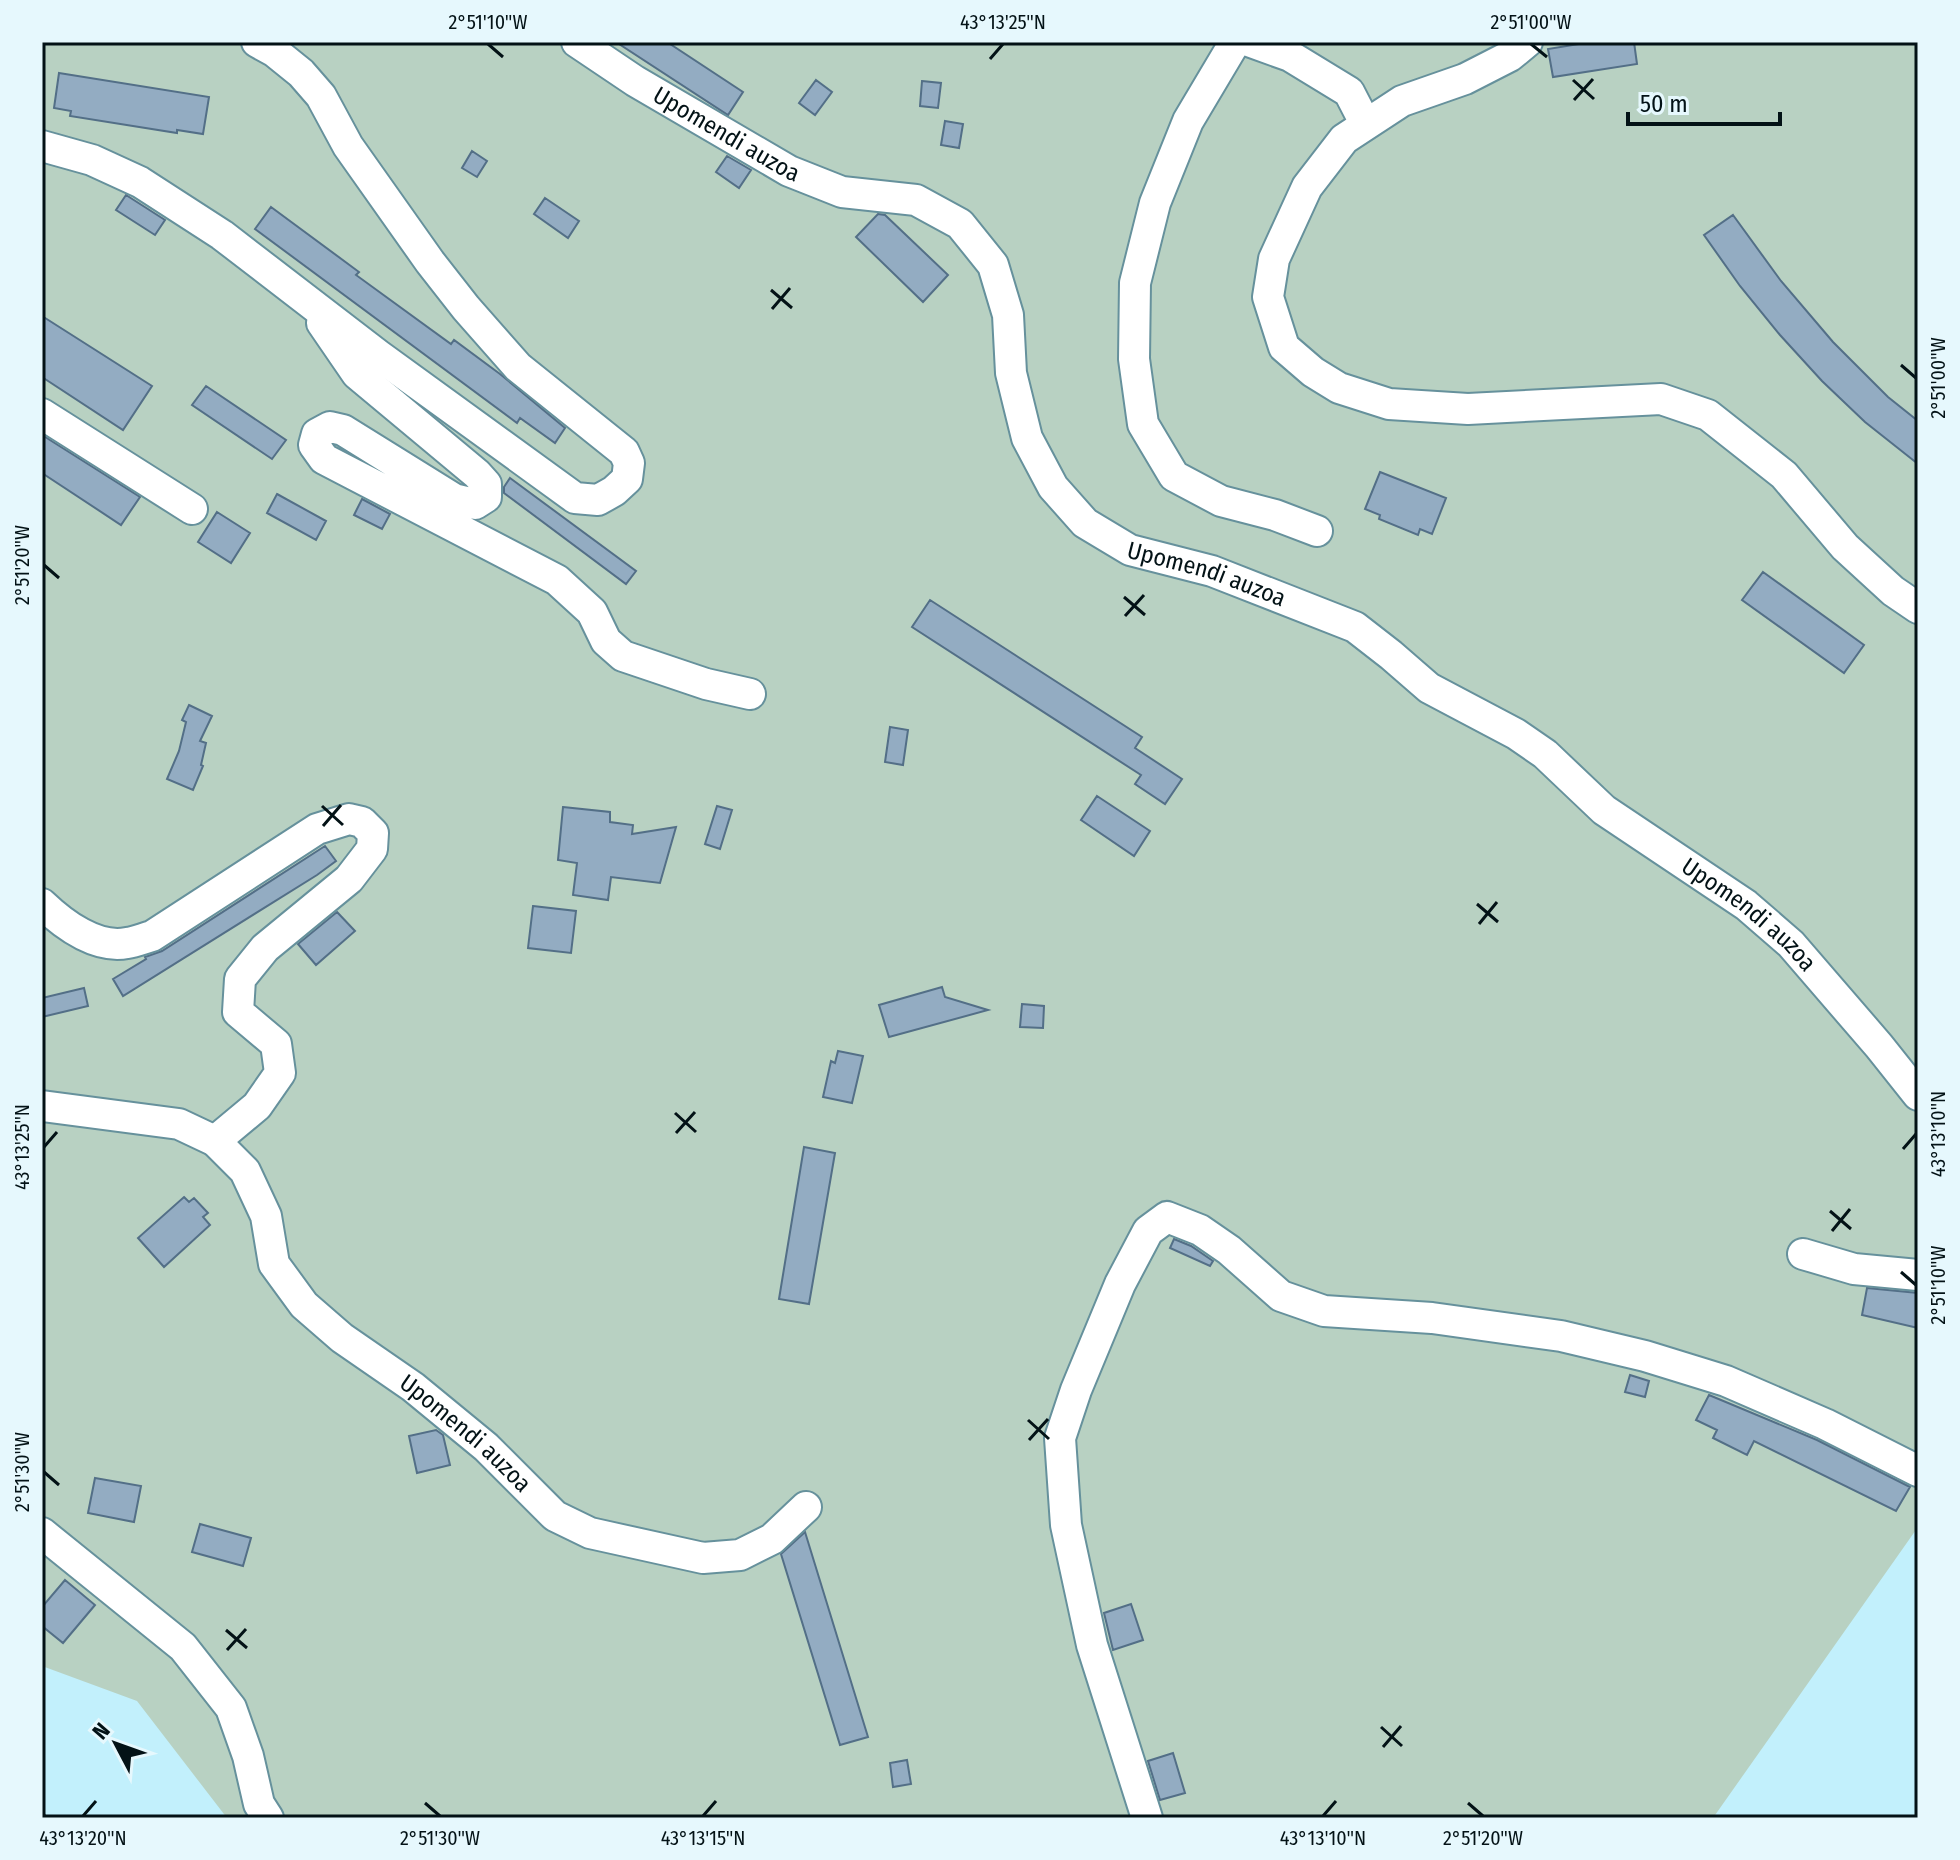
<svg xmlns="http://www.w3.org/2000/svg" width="1960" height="1860" viewBox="0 0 1960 1860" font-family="'Fira Sans Condensed',sans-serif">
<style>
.green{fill:#b8d1c2}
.building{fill:#93acc2;stroke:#536f87;stroke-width:2}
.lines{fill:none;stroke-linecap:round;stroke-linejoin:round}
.minor-casing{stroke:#66919c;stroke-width:34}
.path{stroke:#617f87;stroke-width:4;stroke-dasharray:6 4;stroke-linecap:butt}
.minor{stroke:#fff;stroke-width:30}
.ticks{fill:none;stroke:#031216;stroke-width:3}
.labels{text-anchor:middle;stroke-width:8;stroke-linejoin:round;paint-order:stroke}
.street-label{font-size:24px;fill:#031216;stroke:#e6f8fd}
.neatline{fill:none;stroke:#031216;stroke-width:3}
.ticks-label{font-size:20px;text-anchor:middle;fill:#031216}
</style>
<rect width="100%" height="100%" fill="#c2f0fc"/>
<path class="green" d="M42 42H1918V1527L1713 1818H227L137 1701 42 1666Z"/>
<path class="building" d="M616 42H667L743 92 728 115Z
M1591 42H1634L1637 64 1553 77 1548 49Z
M59 73 209 97 203 134 177 130V133L70 116 71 111 54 108Z
M816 80 832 92 815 115 799 103Z
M922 81 941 83 938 108 920 106Z
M945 121 963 124 959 148 941 145Z
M472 151 487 161 477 177 462 168Z
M727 156 751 170 739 188 716 172Z
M126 195 165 220 155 235 116 210Z
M545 198 579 221 568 238 534 214Z
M271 207 359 272 356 275 451 344 454 340 500 374 565 428 555 443 520 418 517 423 255 229Z
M878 214 885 215 948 275 923 302 856 237Z
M1733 215 1781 281 1833 342 1888 397 1918 421V464L1865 422 1822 381 1780 335 1740 286 1704 235Z
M42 316 152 386 123 430 42 377Z
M206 386 286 440 272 459 192 405Z
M42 435 140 497 121 525 42 473Z
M1380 472 1446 498 1432 534 1420 529 1418 535 1379 519 1380 515 1365 509Z
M510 478 636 571 626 584 504 493V487Z
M277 494 326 521 316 540 267 513Z
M362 499 390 514 382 529 354 515Z
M217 512 250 533 231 563 198 542Z
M1763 572 1864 645 1844 673 1742 600Z
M930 600 1142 737 1135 748 1182 779 1165 804 1135 784 1141 775 912 627Z
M189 705 212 716 200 741 206 743 201 765 203 766 193 790 167 779 179 751 186 722 182 720Z
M890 727 908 730 903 765 885 762Z
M1097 796 1150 831 1134 856 1081 820Z
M717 806 732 810 720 849 705 844Z
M563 807 610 812V822L633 825 632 834 676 827 660 883 611 877 608 900 573 895 577 863 558 860Z
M325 846 336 861 317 875 123 996 113 979 146 959 145 957 162 951Z
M533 906 576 911 571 953 528 948Z
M337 912 355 931 316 965 298 944Z
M942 987 945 997 988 1010 889 1037 879 1005Z
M84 988 88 1006 42 1017V998Z
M1022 1004 1044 1006 1043 1028 1020 1027Z
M838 1051 863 1056 852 1103 823 1097 831 1061 835 1063Z
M804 1147 835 1153 809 1304 779 1299Z
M184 1197 189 1202 194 1198 208 1213 203 1217 210 1225 164 1267 138 1238Z
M1174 1239 1191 1246 1213 1261 1210 1266 1170 1248Z
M1867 1288 1918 1293V1328L1862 1315Z
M1630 1375 1649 1381 1645 1397 1625 1392Z
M1709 1395 1817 1440 1910 1487 1896 1511 1754 1441 1747 1455 1713 1438 1717 1430 1696 1420Z
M436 1430 443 1435 450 1465 417 1473 409 1436Z
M95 1478 141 1486 134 1522 88 1513Z
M200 1524 251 1538 243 1566 192 1552Z
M805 1532 868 1737 840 1745 781 1554Z
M65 1580 95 1605 63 1643 42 1626V1607Z
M1131 1604 1143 1640 1113 1650 1104 1613Z
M1173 1753 1185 1793 1160 1800 1148 1761Z
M907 1760 911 1784 893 1787 890 1763Z"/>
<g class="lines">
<g class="minor-casing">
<g id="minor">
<path id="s1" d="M577 42 635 81 789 171 842 192 916 200 960 224 993 265 1008 315 1011 373 1027 438 1053 487 1085 523 1130 550 1212 571 1355 627 1391 655 1429 688 1516 734 1545 754 1604 810 1746 905 1791 944 1879 1046 1918 1095"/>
<path d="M1235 42 1188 121 1155 203 1135 283 1134 359 1143 424 1174 476 1221 501 1275 515 1317 531"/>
<path d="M1251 42 1290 56 1349 92 1365 123"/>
<path d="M1527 42 1510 56 1465 79 1402 101 1344 139 1307 187 1274 259 1268 297 1284 347 1313 372 1339 388 1389 404 1468 409 1661 399 1708 415 1784 475 1845 547 1893 591 1918 608"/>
<path d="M42 146 92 160 140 182 222 235 378 355 575 498 598 500 614 491 627 479 629 463 624 452 518 367 466 308 430 262 348 146 321 96 301 73 275 52 257 42"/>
<path d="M322 323 357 374 477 474 486 484V497L475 504 454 499 343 430 330 427 317 434 314 445 324 459 557 580 592 612 606 641 623 656 706 684 750 694"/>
<path d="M42 414 192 509"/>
<path d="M42 904C63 924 96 949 127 943 136 942 144 938 152 936L317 829 349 819 362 822 373 833 372 849 349 879 265 948 240 979 238 1012 276 1044 280 1073 257 1106 215 1141"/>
<path id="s2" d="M42 1106 179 1124 215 1141 245 1171 266 1216 274 1264 304 1305 342 1338 413 1387 486 1447 555 1516 590 1533 703 1558 740 1555 772 1539 806 1507"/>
<path d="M1803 1254 1854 1269 1918 1275"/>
<path d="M42 1533 183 1647 231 1708 248 1756 259 1804 268 1818"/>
<path d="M1147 1818 1092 1645 1066 1525 1060 1438 1076 1390 1120 1284 1148 1231 1167 1217 1200 1230 1229 1250 1281 1296 1324 1311 1432 1318 1561 1336 1645 1356 1726 1381 1825 1424 1918 1471"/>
</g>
</g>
<path class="path" d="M42 1813 46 1818"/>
<use href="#minor" class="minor"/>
</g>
<path class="ticks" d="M488 44 503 57M1531 44 1547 57M990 59 1003 44M1573 80 1594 99M1574 100 1593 79M771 290 792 308M772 309 790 288M1901 365 1916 378M44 565 59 578M1124 597 1145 615M1125 616 1144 595M322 806 343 825M323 826 341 805M1477 904 1498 922M1479 924 1497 902M675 1113 696 1132M676 1133 695 1112M44 1147 57 1132M1903 1149 1916 1134M1830 1211 1851 1229M1832 1231 1850 1209M1901 1272 1916 1285M1028 1420 1049 1439M1029 1440 1048 1419M44 1472 59 1485M226 1630 247 1648M227 1650 246 1629M1381 1727 1402 1746M1383 1747 1401 1726M425 1803 440 1816M1468 1803 1483 1816M83 1816 96 1801M703 1816 716 1801M1323 1816 1336 1801"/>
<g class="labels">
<g class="street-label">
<text dy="8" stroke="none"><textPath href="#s1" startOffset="176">Upomendi auzoa</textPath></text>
<text dy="8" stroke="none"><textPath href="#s1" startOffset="896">Upomendi auzoa</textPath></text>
<text dy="8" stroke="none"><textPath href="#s1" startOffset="1544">Upomendi auzoa</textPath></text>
<text dy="8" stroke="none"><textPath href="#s2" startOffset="576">Upomendi auzoa</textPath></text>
</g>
</g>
<rect width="1960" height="1860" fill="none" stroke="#e6f8fd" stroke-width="88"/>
<g transform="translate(116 1744) rotate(311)" stroke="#e6f8fd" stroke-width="6" paint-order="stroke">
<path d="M0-6L14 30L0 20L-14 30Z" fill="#031216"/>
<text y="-12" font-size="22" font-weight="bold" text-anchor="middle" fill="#031216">N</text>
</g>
<path d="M1628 112v12h152v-12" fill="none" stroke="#031216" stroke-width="4"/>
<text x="1640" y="112" font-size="24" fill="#031216" stroke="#e6f8fd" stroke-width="6" paint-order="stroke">50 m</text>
<rect x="44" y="44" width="1872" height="1772" class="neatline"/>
<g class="ticks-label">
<text x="488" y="29">2°51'10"W</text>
<text x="1003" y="29">43°13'25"N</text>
<text x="1531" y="29">2°51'00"W</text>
<text transform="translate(1938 378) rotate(-90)" y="7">2°51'00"W</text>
<text transform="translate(22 565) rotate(-90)" y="7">2°51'20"W</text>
<text transform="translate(1938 1134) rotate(-90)" y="7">43°13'10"N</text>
<text transform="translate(22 1147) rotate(-90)" y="7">43°13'25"N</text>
<text transform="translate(1938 1285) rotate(-90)" y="7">2°51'10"W</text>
<text transform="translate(22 1472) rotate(-90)" y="7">2°51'30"W</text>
<text x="83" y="1845">43°13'20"N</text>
<text x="440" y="1845">2°51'30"W</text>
<text x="703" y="1845">43°13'15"N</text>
<text x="1323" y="1845">43°13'10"N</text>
<text x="1483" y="1845">2°51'20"W</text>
</g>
</svg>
